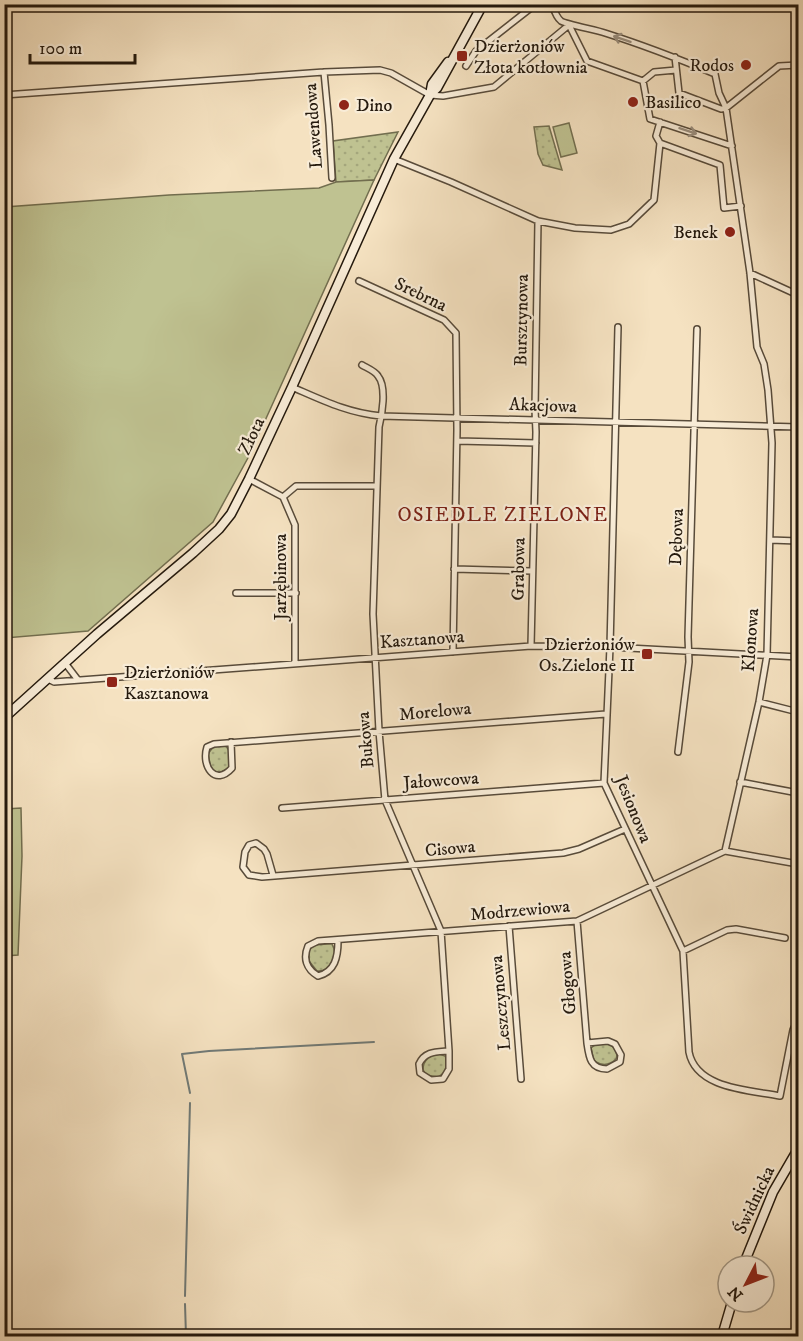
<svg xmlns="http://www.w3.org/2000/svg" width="803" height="1341" viewBox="0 0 803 1341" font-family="'IM FELL DW Pica',serif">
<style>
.grass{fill:url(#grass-dots);stroke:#726e4f;stroke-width:1.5}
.garden{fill:#bfc291;stroke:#726e4f;stroke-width:1.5}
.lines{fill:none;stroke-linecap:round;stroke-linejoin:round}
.stream{stroke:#707a77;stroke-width:2}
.street-casing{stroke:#584b3a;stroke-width:8}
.secondary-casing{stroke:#24190d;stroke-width:11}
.street{stroke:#f8ecd7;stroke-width:5}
.secondary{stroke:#f8ecd7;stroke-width:8}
.oneway{stroke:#998d7c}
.poi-dot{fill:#8f2418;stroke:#f8ecd7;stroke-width:2}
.labels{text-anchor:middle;stroke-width:4.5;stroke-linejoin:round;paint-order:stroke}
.poi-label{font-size:18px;fill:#24190d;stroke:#f8ecd7;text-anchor:start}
.street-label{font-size:18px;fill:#24190d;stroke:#f8ecd7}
.neighbourhood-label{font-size:20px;letter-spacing:1.5px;fill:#7a1f14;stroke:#f8ecd7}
</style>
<defs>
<pattern id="grass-dots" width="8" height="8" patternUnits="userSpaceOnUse" patternTransform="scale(1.5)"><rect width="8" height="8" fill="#bfc291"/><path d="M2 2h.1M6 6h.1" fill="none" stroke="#a4a67c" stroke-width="1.8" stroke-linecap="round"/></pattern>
</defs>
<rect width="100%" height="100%" fill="#f5e2c1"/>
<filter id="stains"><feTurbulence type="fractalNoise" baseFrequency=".00333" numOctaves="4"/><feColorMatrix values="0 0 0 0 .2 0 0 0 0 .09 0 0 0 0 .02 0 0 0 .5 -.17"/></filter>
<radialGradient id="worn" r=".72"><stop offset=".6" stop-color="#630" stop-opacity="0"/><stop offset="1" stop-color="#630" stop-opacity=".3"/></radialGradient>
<path class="grass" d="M549 126 562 170 543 165 538 154 534 127Z
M398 132 374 180 336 182 333 141Z
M224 745C232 750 233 762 227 769L221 772H215L211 768 208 754 213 747Z
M327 944H332C339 956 331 972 317 971L309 961V950L315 945Z
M608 1043C614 1047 619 1052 616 1059 609 1066 602 1066 594 1061L591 1048 595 1045Z
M439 1054 445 1056 447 1060 445 1072 438 1077 426 1075 423 1070C423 1059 430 1056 439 1054Z"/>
<path class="garden" d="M569 123 577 153 561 157 553 127Z
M374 180 249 456 213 522 88 631 5 638V207L169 195 319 188 336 182Z
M21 808 22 856 18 955 5 956V809Z"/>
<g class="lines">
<path class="stream" d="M190 1093 182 1054 209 1051 374 1042
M185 1296 190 1103
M185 1304 186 1336"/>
<g class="street-casing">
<path id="street" d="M552 4C554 10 556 17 561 21 565 24 596 30 605 33 643 45 679 59 715 74L719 93 726 108 750 273 757 347 764 364 768 390 772 443 767 655 759 702 725 851
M552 4H568
M569 25 587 61 643 81 654 72 676 70
M675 57 679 93 721 109 726 108 779 66 798 65
M466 66 476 51 536 4
M324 72 329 125 332 178
M643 81 650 119 732 146
M4 95 324 72 380 70 391 73 430 95 443 96 494 87 569 25
M660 143 720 165 724 208 741 206
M394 159 451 182 538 221 575 228 611 230 629 224 654 200 660 143 656 136 660 122
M750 273 798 295
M359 281 444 320 456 333 457 430 453 652
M618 327 610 647 604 783 683 951 689 1052C696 1089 750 1090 780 1096L793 1030 798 1019
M362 365C367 368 375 371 378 376 387 387 382 415 379 427L373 614 379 731 385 800 441 931 449 1051C436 1052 425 1051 419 1064L420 1073 431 1080 443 1079 449 1069V1051
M292 387C322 400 348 413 381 416L798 427
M457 441 536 443
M249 479 283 497 295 525V662
M283 497 296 486H376
M770 540 798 541
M454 569 532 571
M236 593H296
M531 646 536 432 535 409 538 221
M65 663 78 680
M48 679 54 682 531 646 610 647 798 657
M759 702 798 712
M231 742 232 768C215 787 201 766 207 747L214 744 606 714
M678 752 689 662 688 637 697 329
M740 782 798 793
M282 808 604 783
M725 851 798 864
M273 875 267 854 264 849 256 843 249 845 245 852 243 867 249 875 262 877 563 853 579 849 625 829
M577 921 587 1043C589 1057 590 1069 607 1069L620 1062 621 1055 615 1044 608 1041 587 1043
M509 926 521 1079
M338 941C338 957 335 972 318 976 306 969 303 958 308 946L318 941 577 921 725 851
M683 951 727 930 736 929 785 938"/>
</g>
<g class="secondary-casing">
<path id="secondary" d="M430 95 432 84 448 62
M4 718 97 634 193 553 219 529 231 514 249 479 292 387 394 159 430 95 437 88 483 4
M743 1266 773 1192 798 1149
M722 1336 732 1302"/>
</g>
<use href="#street" class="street"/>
<use href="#secondary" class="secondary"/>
</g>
<defs><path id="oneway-shaft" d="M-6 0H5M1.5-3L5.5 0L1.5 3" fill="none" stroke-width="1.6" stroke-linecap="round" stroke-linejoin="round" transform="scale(1.5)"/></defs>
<g class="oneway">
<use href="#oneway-shaft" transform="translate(622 39) rotate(-161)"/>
<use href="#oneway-shaft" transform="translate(688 131) rotate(18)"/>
</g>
<g class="poi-dot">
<rect x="456" y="50" width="12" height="12" rx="3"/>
<circle cx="746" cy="65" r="6"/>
<circle cx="633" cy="102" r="6"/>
<circle cx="344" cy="105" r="6"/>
<circle cx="730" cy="232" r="6"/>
<rect x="641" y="648" width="12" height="12" rx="3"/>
<rect x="106" y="676" width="12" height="12" rx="3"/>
</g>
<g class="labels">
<g class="poi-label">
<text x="474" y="52">Dzierżoniów<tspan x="474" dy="21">Złota kotłownia</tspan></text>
<text x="734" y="71" text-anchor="end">Rodos</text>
<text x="645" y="108">Basilico</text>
<text x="356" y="111">Dino</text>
<text x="718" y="238" text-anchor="end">Benek</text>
<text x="635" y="650" text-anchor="end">Dzierżoniów<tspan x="635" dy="21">Os.Zielone II</tspan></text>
<text x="124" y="678">Dzierżoniów<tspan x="124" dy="21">Kasztanowa</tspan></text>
</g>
<g class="street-label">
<text transform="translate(313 126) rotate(-94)" y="6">Lawendowa</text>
<text transform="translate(421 294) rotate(26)" y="6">Srebrna</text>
<text transform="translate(521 320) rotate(-89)" y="6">Bursztynowa</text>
<text transform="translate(543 405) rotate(2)" y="6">Akacjowa</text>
<text transform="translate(251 436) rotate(-65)" y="6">Złota</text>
<text transform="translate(676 537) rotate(-88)" y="6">Dębowa</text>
<text transform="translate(518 569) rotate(-89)" y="6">Grabowa</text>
<text transform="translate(280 577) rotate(-90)" y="6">Jarzębinowa</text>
<text transform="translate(422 639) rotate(-4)" y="6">Kasztanowa</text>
<text transform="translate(750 640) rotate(-86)" y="6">Klonowa</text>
<text transform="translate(435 711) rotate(-5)" y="6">Morelowa</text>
<text transform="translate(365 740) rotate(-95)" y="6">Bukowa</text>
<text transform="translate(441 780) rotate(-4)" y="6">Jałowcowa</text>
<text transform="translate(634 809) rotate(68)" y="6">Jesionowa</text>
<text transform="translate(450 848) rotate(-5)" y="6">Cisowa</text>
<text transform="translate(520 910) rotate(-5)" y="6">Modrzewiowa</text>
<text transform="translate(567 983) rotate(-95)" y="6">Głogowa</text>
<text transform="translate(500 1003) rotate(-95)" y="6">Leszczynowa</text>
<text transform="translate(754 1200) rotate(-65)" y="6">Świdnicka</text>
</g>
<g class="neighbourhood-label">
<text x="503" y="521">OSIEDLE ZIELONE</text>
</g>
</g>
<rect width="803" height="1341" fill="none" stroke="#f5e2c1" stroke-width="24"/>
<rect x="6" y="6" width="791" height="1329" fill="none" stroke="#24190d" stroke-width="3"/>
<rect x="12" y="12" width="779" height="1317" fill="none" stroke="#24190d" stroke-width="1.5"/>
<g transform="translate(746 1284) rotate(228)"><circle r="28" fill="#f8ecd7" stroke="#a39886" stroke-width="1.5"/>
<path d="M0-4.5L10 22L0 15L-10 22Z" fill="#8f2418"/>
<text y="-9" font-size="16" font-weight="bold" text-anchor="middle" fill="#24190d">N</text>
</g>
<path d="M30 54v9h105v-9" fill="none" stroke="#24190d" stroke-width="3"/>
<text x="39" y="54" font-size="18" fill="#24190d" stroke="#f8ecd7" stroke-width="4.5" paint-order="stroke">100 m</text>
<rect width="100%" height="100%" filter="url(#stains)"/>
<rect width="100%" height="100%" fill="url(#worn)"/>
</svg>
